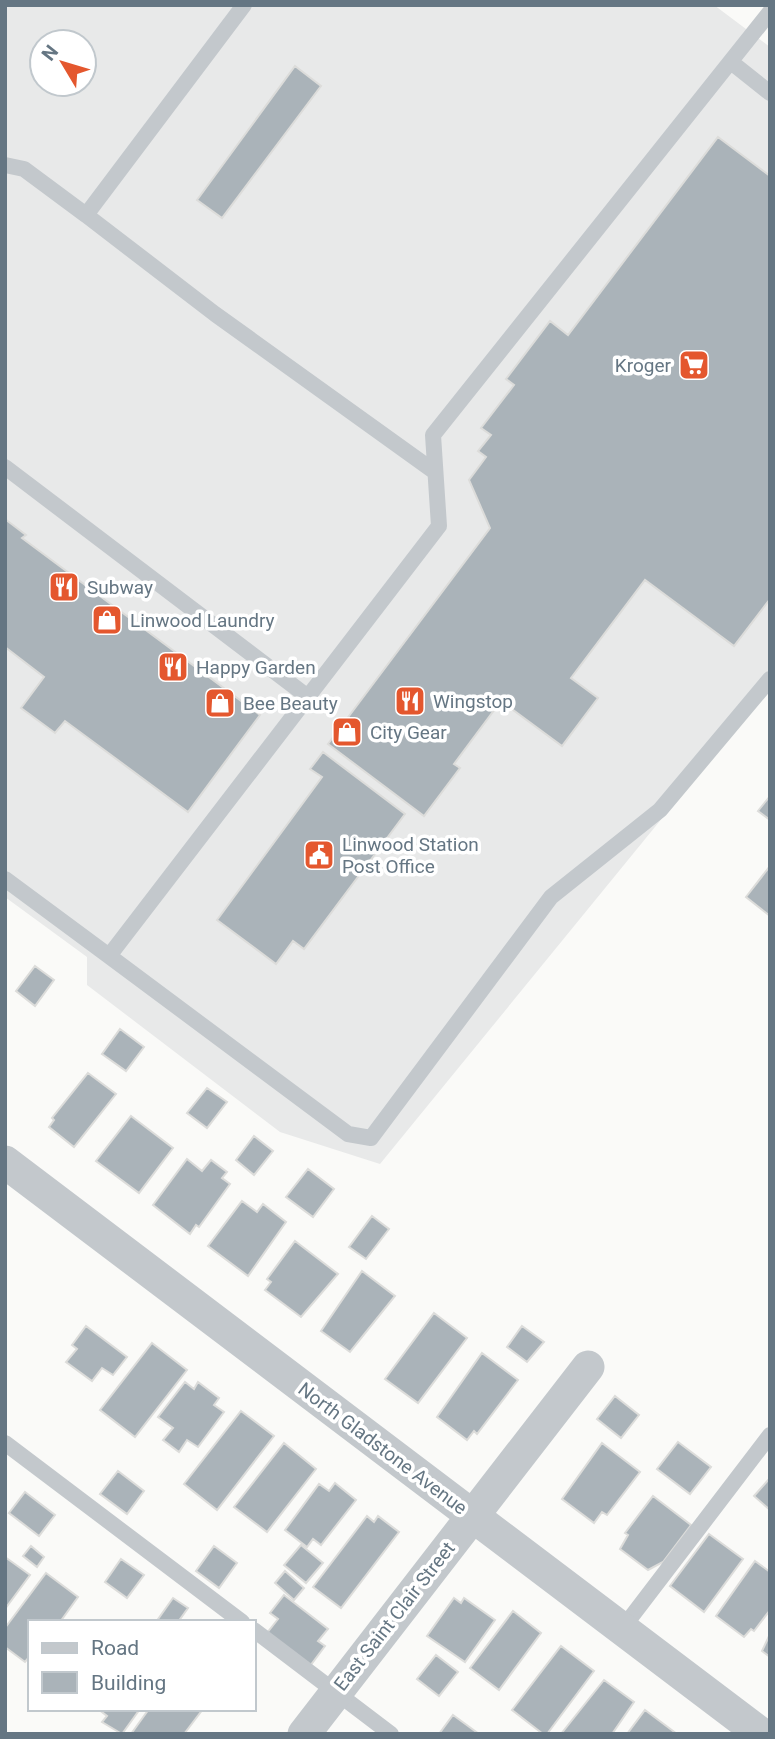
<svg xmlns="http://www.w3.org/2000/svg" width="775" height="1739" viewBox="0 0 775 1739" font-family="Roboto,sans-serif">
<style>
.built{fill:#e8e9e9;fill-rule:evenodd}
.building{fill:#aab3b9;stroke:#dcdcda;stroke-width:2}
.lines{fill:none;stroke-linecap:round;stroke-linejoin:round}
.lane{stroke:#c3c8cc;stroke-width:16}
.street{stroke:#c3c8cc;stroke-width:33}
.labels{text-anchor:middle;stroke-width:7;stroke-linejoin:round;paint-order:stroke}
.poi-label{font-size:19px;fill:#657683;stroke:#fff;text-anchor:start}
.street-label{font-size:19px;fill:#657683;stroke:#fff}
</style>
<rect width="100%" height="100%" fill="#fafaf8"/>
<path class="built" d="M5 5H714L770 47V686L380 1164 280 1132 87 985V957L5 897ZM42 42H84V84H42Z"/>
<path class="building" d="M295 66 321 86 222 218 197 200Z
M718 137 770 176V599L734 646 645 580 571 678 598 698 562 746 501 701 454 764 460 768 424 816 328 744 490 528 469 480 486 457 478 451 491 435 481 428 514 385 506 379 550 321 568 335Z
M5 519 26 535 22 538 260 715 188 812 65 721 55 733 21 708 44 677 5 647Z
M323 752 405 814 304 949 293 941 276 964 217 920 322 777 310 769Z
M770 796V820L758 811Z
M770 866V916L746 897Z
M35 966 54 980 35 1006 16 991Z
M120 1029 144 1047 126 1071 102 1054Z
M88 1073 116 1094 74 1147 49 1127 54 1120 52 1118Z
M207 1088 227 1102 207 1128 187 1113Z
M131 1116 173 1148 139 1193 96 1161Z
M254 1136 273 1151 254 1175 236 1160Z
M187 1159 202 1171 211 1160 227 1172 222 1178 230 1184 199 1227 196 1225 190 1234 153 1205Z
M308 1169 334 1189 313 1217 286 1197Z
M242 1201 257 1212 263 1204 286 1222 248 1276 208 1246Z
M372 1216 389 1229 366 1259 349 1247Z
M295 1241 338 1274 301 1317 265 1290 271 1282 267 1279Z
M362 1271 395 1296 350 1352 321 1331Z
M434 1313 467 1338 418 1403 385 1379Z
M86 1326 127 1357 113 1375 102 1368 92 1381 66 1362 77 1349 72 1345Z
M522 1326 544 1342 527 1362 507 1347Z
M152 1343 187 1370 135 1437 100 1410Z
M482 1353 518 1380 477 1434 474 1431 467 1440 437 1417Z
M185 1382 194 1389 198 1382 219 1398 214 1405 224 1412 198 1447 187 1440 179 1452 163 1440 173 1428 158 1417Z
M615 1396 639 1415 621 1438 597 1419Z
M241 1411 274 1436 217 1510 184 1484Z
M678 1442 711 1467 690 1494 657 1469Z
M284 1443 316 1469 267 1532 234 1507Z
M602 1443 640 1472 607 1515 602 1512 594 1523 562 1499Z
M118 1471 144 1491 127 1514 100 1494Z
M770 1478V1510L754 1496Z
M335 1483 356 1500 321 1545 313 1539 307 1547 285 1530 319 1484 329 1491Z
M25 1492 55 1515 39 1536 9 1513Z
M653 1496 691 1525 663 1562 648 1570 620 1549 628 1535 625 1533Z
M367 1516 374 1522 378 1516 399 1532 341 1608 313 1587Z
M709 1534 743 1559 704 1612 670 1586Z
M301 1545 323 1563 306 1583 284 1565Z
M31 1546 44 1557 37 1567 23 1556Z
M214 1546 237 1563 219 1588 196 1571Z
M5 1557 30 1575 5 1609Z
M121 1559 144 1575 127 1598 105 1582Z
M755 1561 770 1572V1610L754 1631 751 1629 744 1637 716 1616Z
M285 1571 304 1588 294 1600 275 1583Z
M46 1573 78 1597 60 1622H30V1656L25 1662 5 1647V1628Z
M284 1595 328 1629 318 1641 325 1646 310 1666 267 1633 278 1619 270 1613Z
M173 1598 188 1608 178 1622H156Z
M454 1598 461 1603 464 1598 495 1620 465 1662 427 1636Z
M513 1611 541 1633 499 1690 470 1668Z
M770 1634V1657L762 1651Z
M561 1646 594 1671 547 1734H543L512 1710Z
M436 1655 458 1672 439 1696 417 1679Z
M604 1680 634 1702 612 1734H561Z
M98 1709H140L122 1734 102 1722 107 1716Z
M149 1709H203L184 1734H131Z
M645 1710 677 1734H627Z
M453 1715 479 1734H439Z"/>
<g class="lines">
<path class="lane" d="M770 12 433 435 439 526 109 956 348 1134 371 1138 551 897 660 810 770 679
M731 62 770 93
M5 165 24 169 86 215 244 5
M86 215 215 314 435 472
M5 467 308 697
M5 879 109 956
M5 1443 242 1622
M622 1629 770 1435
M254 1630 391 1734"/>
<path class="street" d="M5 1162 761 1734
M304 1734 588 1367"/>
</g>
<defs>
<g id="supermarket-square" transform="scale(1.575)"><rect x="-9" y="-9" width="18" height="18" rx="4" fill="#e4572e" stroke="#fff"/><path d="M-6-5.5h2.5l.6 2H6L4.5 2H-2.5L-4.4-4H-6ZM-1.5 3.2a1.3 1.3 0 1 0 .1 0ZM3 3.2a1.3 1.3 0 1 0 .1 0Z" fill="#fff"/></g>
<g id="restaurant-square" transform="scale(1.575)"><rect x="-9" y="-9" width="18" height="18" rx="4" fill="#e4572e" stroke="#fff"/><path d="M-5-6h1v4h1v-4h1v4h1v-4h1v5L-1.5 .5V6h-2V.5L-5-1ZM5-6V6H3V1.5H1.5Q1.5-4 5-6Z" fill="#fff"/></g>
<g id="shop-square" transform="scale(1.575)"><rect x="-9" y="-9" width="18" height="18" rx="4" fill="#e4572e" stroke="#fff"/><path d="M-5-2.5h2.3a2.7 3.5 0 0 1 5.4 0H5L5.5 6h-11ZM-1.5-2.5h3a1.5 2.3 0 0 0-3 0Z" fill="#fff"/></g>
<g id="civic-square" transform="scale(1.575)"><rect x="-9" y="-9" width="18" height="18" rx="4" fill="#e4572e" stroke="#fff"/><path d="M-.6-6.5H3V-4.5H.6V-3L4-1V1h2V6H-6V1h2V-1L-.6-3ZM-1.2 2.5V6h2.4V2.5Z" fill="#fff"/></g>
</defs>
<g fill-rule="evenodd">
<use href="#supermarket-square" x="694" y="365"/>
<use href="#restaurant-square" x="64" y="587"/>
<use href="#shop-square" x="107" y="620"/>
<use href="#restaurant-square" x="173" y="667"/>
<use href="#restaurant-square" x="410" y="701"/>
<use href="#shop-square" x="220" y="703"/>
<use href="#shop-square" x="347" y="732"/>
<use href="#civic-square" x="319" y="855"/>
</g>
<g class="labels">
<g class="poi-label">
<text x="671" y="372" text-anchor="end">Kroger</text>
<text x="87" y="594">Subway</text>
<text x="130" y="627">Linwood Laundry</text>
<text x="196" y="674">Happy Garden</text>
<text x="433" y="708">Wingstop</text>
<text x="243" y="710">Bee Beauty</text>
<text x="370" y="739">City Gear</text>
<text x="342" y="851">Linwood Station<tspan x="342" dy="22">Post Office</tspan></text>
</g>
<g class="street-label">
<text transform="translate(383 1448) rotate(37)" y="7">North Gladstone Avenue</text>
<text transform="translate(394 1616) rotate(-52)" y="7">East Saint Clair Street</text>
</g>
</g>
<rect width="775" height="1739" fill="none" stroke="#657683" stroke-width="14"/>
<rect x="28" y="1620" width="228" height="91" fill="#ffffff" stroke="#c1c8cd" stroke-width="2"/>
<rect x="42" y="1643" width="35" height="10" fill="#c3c8cc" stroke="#c1c8cd" stroke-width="2"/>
<text x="91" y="1655" font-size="21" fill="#657683">Road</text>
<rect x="42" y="1672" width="35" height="21" fill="#aab3b9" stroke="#c1c8cd" stroke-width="2"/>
<text x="91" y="1690" font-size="21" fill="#657683">Building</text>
<g transform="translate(63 63) rotate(308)"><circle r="33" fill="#ffffff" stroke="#c1c8cd" stroke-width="2"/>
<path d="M0-5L12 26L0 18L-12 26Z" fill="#e4572e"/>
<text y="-10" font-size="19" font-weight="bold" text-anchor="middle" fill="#657683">N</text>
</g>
</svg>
